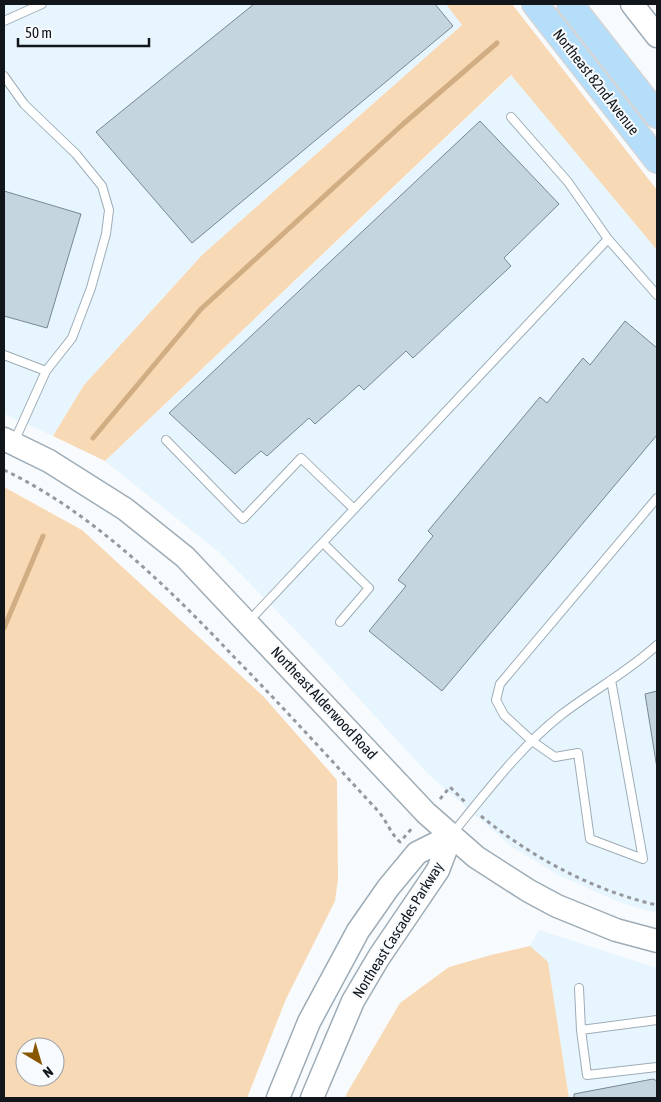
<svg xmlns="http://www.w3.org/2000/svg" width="661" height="1102" viewBox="0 0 661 1102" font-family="'Asap Condensed',sans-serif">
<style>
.built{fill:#e7f5ff}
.green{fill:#f8d9b5;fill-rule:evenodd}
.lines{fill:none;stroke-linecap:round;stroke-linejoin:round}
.stream{stroke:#d1ad83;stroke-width:5}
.building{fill:#c5d5e0;stroke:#798792}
.lane-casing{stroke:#9dacb6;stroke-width:10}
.secondary-casing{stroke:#9dacb6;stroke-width:25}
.primary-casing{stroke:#d4d5d6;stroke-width:28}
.path{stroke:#95999d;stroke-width:3;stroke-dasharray:4 4;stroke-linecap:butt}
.lane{stroke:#fff;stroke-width:8}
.secondary{stroke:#fff;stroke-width:22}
.primary{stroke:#b5defa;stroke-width:25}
.labels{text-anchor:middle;stroke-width:4;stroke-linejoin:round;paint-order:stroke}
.street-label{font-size:15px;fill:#11161a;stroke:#f8fbfe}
</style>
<rect width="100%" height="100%" fill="#f8fbfe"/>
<path class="built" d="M4 4H446L463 24 202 255 84 385 53 436 4 414Z
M512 75 657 250V913L621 903 558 875 512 847 428 774 309 644 220 553 105 461Z
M539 930 657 968V1098H569L548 963 530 946Z"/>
<path class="green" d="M446 4H512L657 190V250L511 75 105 461 53 436 84 385 202 255 462 25Z
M4 487 82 530 263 696 337 780 338 879 335 901 286 999 247 1098H4ZM25 1047H55V1077H25Z
M530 946 548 962 569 1098H345L347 1093 400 1003 449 967 491 955Z"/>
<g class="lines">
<path class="stream" d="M93 438 201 309 402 125 497 43
M4 628 43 536"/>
</g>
<path class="building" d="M254 4H435L453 26 192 243 96 132Z
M480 121 559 204 504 258 511 266 413 358 406 351 364 390 359 385 315 424 309 418 267 456 261 451 235 474 169 413Z
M4 191 81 214 47 328 4 316Z
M625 321 657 348V435L442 691 369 631 406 586 398 580 433 536 428 531 540 397 547 403 583 358 590 365Z
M657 691V768L645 694Z
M653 1079 657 1081V1098H574V1094Z"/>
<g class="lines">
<g class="lane-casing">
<path id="lane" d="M4 21 42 4
M4 76 24 104 76 154 102 186 109 210 106 234 91 288 72 338 46 371
M511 117 568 182 608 239
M4 355 46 371 14 442
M166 440 243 519 301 458 354 509
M323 543 369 588 340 622
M249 621 608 239 657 295
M611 680 643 859 590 839 578 753 555 757 532 741 504 715 496 700 500 684 657 498
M452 834C486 793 519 748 561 715 592 691 628 672 657 645
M579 988 581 1030
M657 1020 581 1030 587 1075 657 1067"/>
</g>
<g class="secondary-casing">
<path id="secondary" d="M632 4 657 36
M4 439 49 461 125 509 185 557 426 813 476 857 529 891 557 906 616 930 657 941
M278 1098 309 1022 358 931 388 888 417 853 451 836
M312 1098 353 1001 379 957 438 870 451 836"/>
</g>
<g class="primary-casing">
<path id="primary" d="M535 4 657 160
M570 4 657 115"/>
</g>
<path class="path" d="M4 470C92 512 169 588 235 658 284 708 331 760 378 811 387 821 390 833 400 842L413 827
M440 799 450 787 465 802
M481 816C531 857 594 891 657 905"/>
<use href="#lane" class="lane"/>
<use href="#secondary" class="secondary"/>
<use href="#primary" class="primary"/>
</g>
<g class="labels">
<g class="street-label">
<text transform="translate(596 82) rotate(52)" y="5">Northeast 82nd Avenue</text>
<text transform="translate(324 703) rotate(47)" y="5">Northeast Alderwood Road</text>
<text transform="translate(398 930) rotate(-58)" y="5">Northeast Cascades Parkway</text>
</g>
</g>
<rect width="661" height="1102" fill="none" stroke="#11161a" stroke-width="10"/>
<g transform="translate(40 1062) rotate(142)"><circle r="24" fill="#f8fbfe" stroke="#9c9fa3"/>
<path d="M0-4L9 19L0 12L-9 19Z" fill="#895600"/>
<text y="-8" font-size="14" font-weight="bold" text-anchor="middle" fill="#11161a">N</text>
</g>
<path d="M18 38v8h131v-8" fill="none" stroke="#11161a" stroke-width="2.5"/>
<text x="25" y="38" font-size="15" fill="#11161a" stroke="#f8fbfe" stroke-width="4" paint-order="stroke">50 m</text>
</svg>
